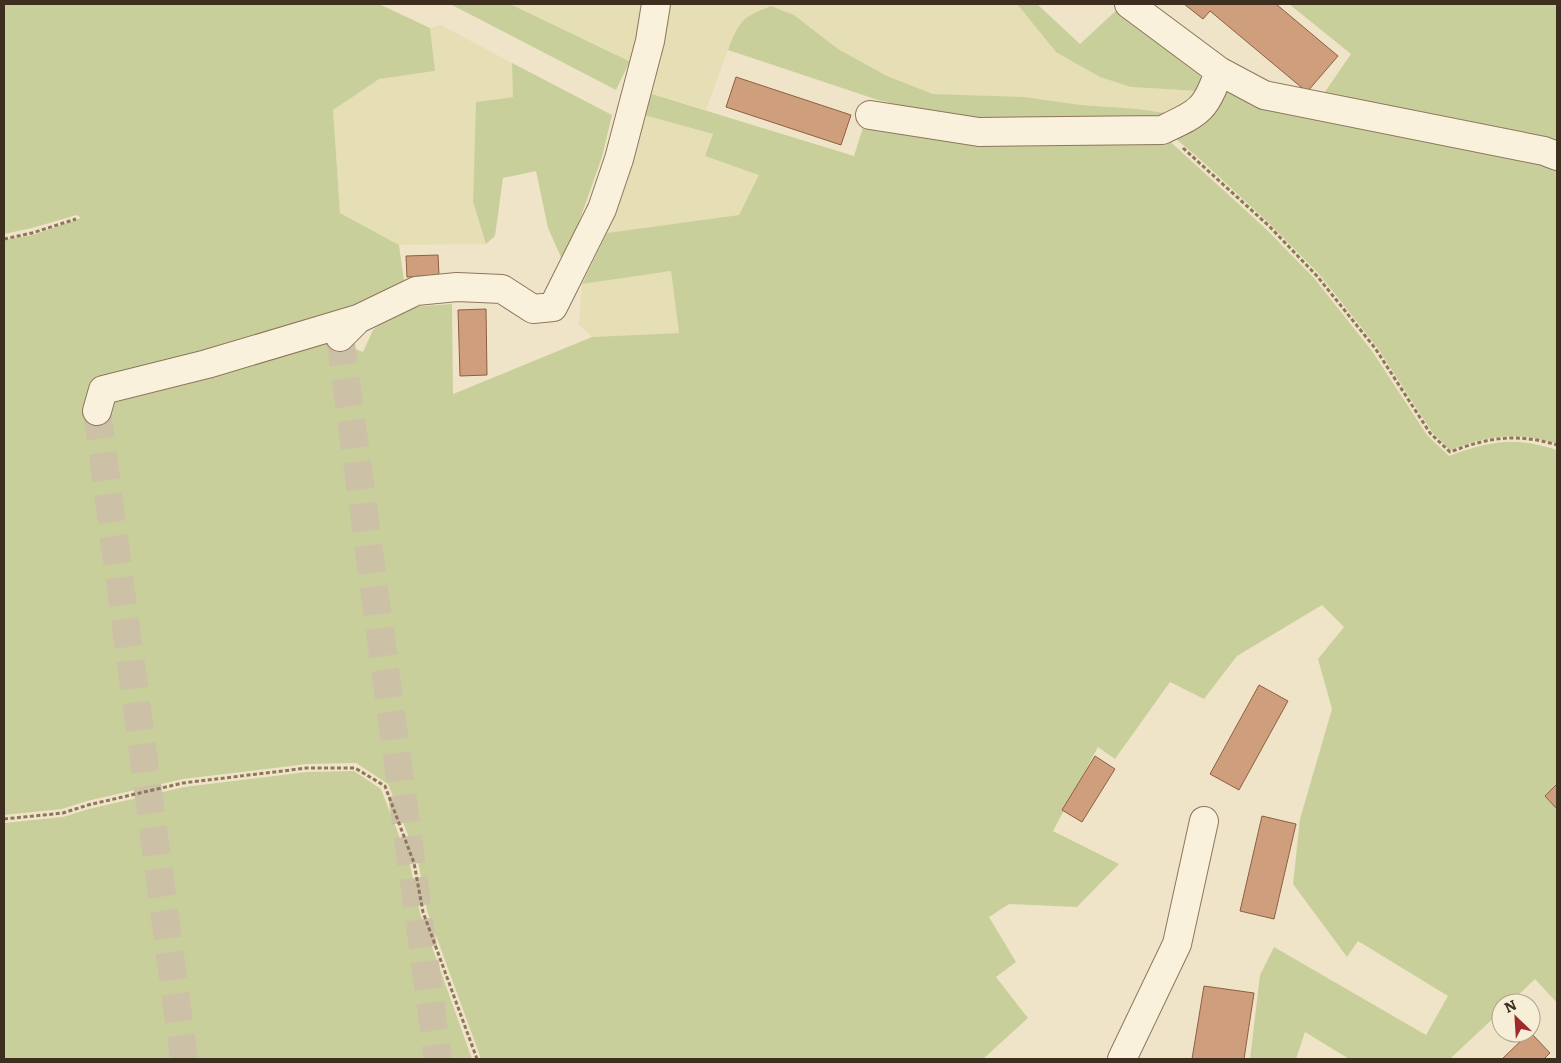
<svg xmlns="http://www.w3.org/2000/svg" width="1561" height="1063" viewBox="0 0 1561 1063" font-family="Literata,serif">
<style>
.farmland{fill:#e6deb5}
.green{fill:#c9cf9b}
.building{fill:#cf9f7d;stroke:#8d5f41}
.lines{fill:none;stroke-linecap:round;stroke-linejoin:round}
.minor-tunnel{stroke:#ccc0a6;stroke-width:28;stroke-dasharray:28 14;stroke-linecap:butt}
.minor-casing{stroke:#8d765c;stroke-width:30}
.path{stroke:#8d765c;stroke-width:3;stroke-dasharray:4 2.5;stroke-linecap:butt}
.minor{stroke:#faf1dc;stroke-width:28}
</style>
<rect width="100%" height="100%" fill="#f0e4c8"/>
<path class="farmland" d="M510 4H645L636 45 630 61Z
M664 4H1017L1056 52 1131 87 1198 91 1187 102 1172 114 1138 109 1081 105 1024 97 933 94 887 76 838 49 794 15 771 6 739 24 728 50 706 110 652 94 660 38Z
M441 25 512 63 513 97 476 102 473 202 486 244 399 245 340 213 333 110 378 79 435 71 430 28Z
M644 115 713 134 706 156 760 175 739 215 607 233Z
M671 271 679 333 592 337 579 325 582 284Z"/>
<path class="green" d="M4 4H379L430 28 435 71 379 79 333 110 340 213 399 245 405 287 112 401 330 339 363 352 373 330 394 313 410 307 452 304 453 394 592 337 679 333 671 271 582 284 607 233 739 215 759 175 705 156 713 134 644 115 652 94 854 156 865 121 1164 136 1266 229 1314 278 1372 351 1427 435 1449 456C1490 441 1514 436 1557 450V1003L1535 979 1510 1003H1501V1011L1450 1059H1349L1305 1032 1296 1059H1250L1260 975 1274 947 1426 1035 1448 996 1358 941 1347 957 1293 884 1300 819 1332 709 1318 659 1344 627 1322 605 1237 656 1204 699 1170 682 1115 759 1098 747 1053 831 1119 864 1077 907 1009 904 989 917 1016 962 996 977 1028 1018 983 1059H481L427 911 418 861 388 784 356 763 307 764 183 779 87 801 62 809 4 815V240L33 235 81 218 77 215 32 228 4 234Z
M450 4H510L629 61 636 45 637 57 630 61 616 90Z
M1017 4H1037L1080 44 1120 7 1194 63 1201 78 1198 91 1131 87 1100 77 1056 52Z
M1289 4H1557V152L1318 102 1351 54Z
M771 6 794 15 838 49 887 76 933 94 1024 97 1081 105 1138 109 1172 114 1135 119 976 123 878 100 728 50C740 20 741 18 771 6Z
M512 63 612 115 602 157 564 264 548 228 536 171 503 178 495 236 486 244 473 202 476 102 513 97Z
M1223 78 1557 163V444C1517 431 1489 435 1450 450L1432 432 1377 347 1319 274 1270 224 1203 162 1168 132Z
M354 771 381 789 410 864 420 913 472 1059H4V823L63 817 89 809 184 787 307 772Z"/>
<path class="building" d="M1184 4H1276L1338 56 1307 92 1210 11 1203 19Z
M736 77 851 115 841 145 726 107Z
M438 255 439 275 407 277 406 256Z
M486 309 487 375 460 376 458 310Z
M1259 685 1288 701 1239 790 1210 774Z
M1095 756 1115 769 1082 822 1062 810Z
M1557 784V809L1545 796Z
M1262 816 1296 824 1274 919 1240 911Z
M1204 986 1254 993 1244 1059H1192Z
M1529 1033H1531L1550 1053 1544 1059H1502Z"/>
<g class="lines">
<path class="minor-tunnel" d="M340 337 438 1059
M97 411 184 1059"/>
<g class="minor-casing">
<path id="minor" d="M1129 4 1219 71 1264 95 1544 151 1557 156
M870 115 979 132 1162 130C1198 113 1206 111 1219 71
M340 337 358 319 416 291 457 287 502 289 533 309 553 307 602 209 619 159 650 41 656 4
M97 411 103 390 207 364 358 319
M1122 1059 1177 944 1204 821"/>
</g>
<path class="path" d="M1183 148 1269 226 1317 276 1375 348 1430 433 1450 452C1489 437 1517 433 1557 445
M4 239 32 233 76 219
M4 819 63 813 88 805 183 783 307 768H355L385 786 414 863 423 912 477 1059"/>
<use href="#minor" class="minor"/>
</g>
<rect width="1561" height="1063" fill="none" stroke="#3d2e20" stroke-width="10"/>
<g transform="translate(1516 1018) rotate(335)"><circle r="24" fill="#f7eed8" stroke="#ada18e"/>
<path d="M0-4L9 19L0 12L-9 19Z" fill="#9e2a2b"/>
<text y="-8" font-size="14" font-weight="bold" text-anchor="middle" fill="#3d2e20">N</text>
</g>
</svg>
